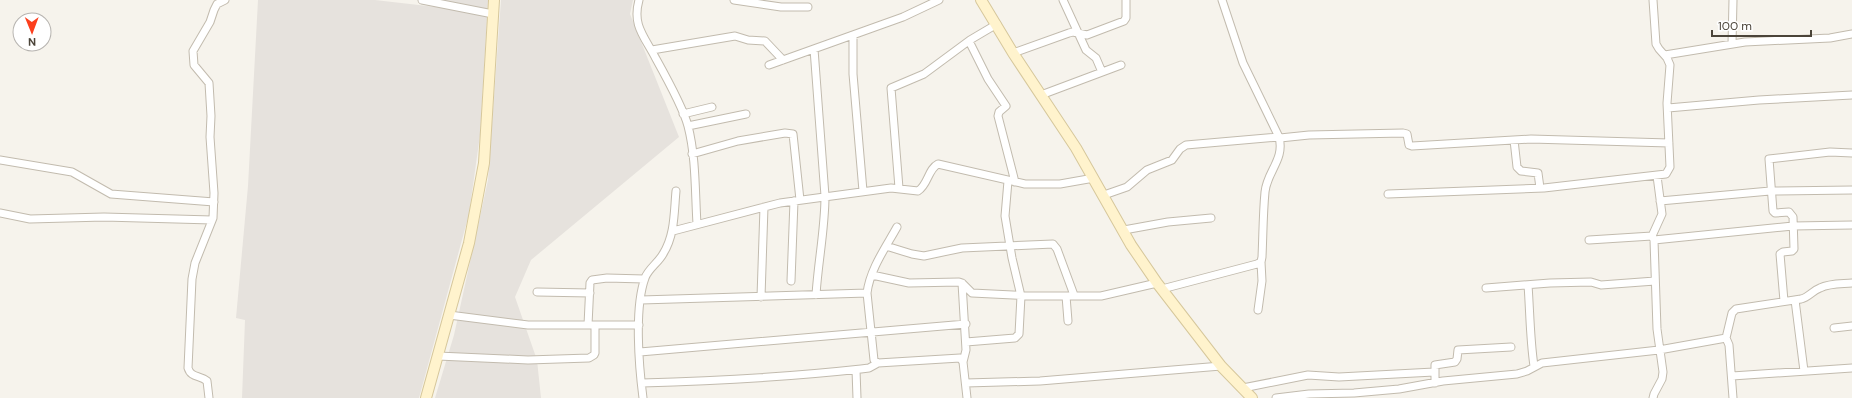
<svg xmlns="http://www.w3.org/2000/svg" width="1852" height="398" viewBox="0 0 1852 398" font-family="'DM Sans',sans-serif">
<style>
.industrial{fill:#e6e2dd}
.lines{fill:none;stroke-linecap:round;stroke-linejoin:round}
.street-casing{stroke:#c2bbae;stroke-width:9}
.secondary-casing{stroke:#d6c79b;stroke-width:12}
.street{stroke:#fff;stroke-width:7}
.secondary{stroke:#fff3cd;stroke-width:10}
</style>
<rect width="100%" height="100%" fill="#f6f3ec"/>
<path class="industrial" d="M258 0H375L436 7V0H488L480 135 469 214 419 398H242L245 320 236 318 248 186Z
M501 0H633L630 14 679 137 531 260 515 297 537 360 541 398H435L454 335 488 180Z"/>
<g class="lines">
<g class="street-casing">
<path id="street" d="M422 0 493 14
M639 0C632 25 644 36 655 57 665 75 683 107 688 126 696 157 695 192 697 224
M734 0 781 7H808
M1063 0 1086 50 1096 58 1102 72
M853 35V74L863 191
M969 41 988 79 1006 106 999 112 998 116 1015 182
M1732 44 1733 0
M814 49 825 196C825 229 818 262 816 295
M652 50 735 36 748 40 765 41 783 60
M1013 53 1069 33 1073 32 1087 35 1124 21 1126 18V0
M1665 55 1745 42 1830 38 1852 34
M769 65 903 17 939 0
M1041 95 1121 65
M1668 108 1759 100 1852 95
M683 114 712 107
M688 126 746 114
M1280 138 1309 135 1403 133 1407 134 1409 145 1412 146 1531 139 1669 143
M1514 140 1517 167 1521 171 1538 173 1540 188
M692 154 738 141 785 133 793 134 800 200
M0 160 72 172 111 194 214 202
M899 188 891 88 924 74 970 40 997 24
M1388 194 1544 188 1666 174 1670 167 1667 103 1670 65 1667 58 1659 49 1656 44 1653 0
M1104 195 1127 187 1147 170 1172 160 1180 149 1186 145 1279 137
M1660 201 1770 191 1852 190
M0 213 30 219 104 217 212 220
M897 227C886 247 870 269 867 293L874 360 878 363 960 358 963 362 967 398
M1124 230 1168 222 1211 218
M673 231 780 203 891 188 918 191C928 185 928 169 938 164L1025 184H1060L1094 178
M1652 236 1662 214 1657 176
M1589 240 1652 236 1654 240 1657 329 1663 372 1662 379 1654 394 1653 398
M1654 240 1793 226 1852 225
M886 246 912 254 924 256 962 248 1053 244 1057 249 1074 295
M872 275 909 283 959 282 962 283 972 293 1032 296H1101L1157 283
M791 281 794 201
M962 283 966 350 963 362
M1528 285C1530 312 1530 339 1534 366
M1486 288 1550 283 1591 282 1601 285 1655 281
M1162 289 1257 264 1261 262 1262 257C1263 235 1263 213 1265 192 1267 171 1285 160 1279 137L1243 63 1222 0
M537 292 590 293
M1066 296 1068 321
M761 297 764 207
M641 300 867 293
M1795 300 1804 371
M1784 301 1780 254 1783 252 1792 251 1794 249 1793 217 1789 212 1775 213 1773 211 1769 159 1830 152 1852 153
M1258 310 1262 281 1261 262
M449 315 528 325H639
M588 325 590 283 592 280 607 278 644 279
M1834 328 1852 326
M1726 338 1729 345 1733 398
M966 342 1015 338 1019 334 1021 296 1012 258 1005 216 1008 181
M640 352 966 324
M438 356 528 360 589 358 594 355 595 353V325
M856 370 857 398
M1732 376 1852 368
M642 383C715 381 788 377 861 369L869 368 878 363
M966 383 1040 381 1221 366
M1435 383V365L1455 362 1457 359 1458 350 1511 347
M1243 388 1308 375 1339 377 1434 372
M209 398 207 381C200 375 191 378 188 368L192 279 195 263 213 218 214 193 210 137 211 116 209 83 194 65 193 51 210 22 214 10 217 4 225 0
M643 398C639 367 634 308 645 278 648 269 658 263 663 254 675 235 674 212 676 191
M1276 398 1309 394 1354 393 1399 389 1443 381 1517 374 1527 371 1542 363 1659 350 1726 338 1732 313 1736 309 1801 299C1809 297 1812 291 1820 288 1830 283 1842 284 1852 283"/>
</g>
<g class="secondary-casing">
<path id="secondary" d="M981 0 1013 53 1076 148 1131 245 1157 283 1221 366 1252 398
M426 398 469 243 484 163 494 0"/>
</g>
<use href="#street" class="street"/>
<use href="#secondary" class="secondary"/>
</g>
<g transform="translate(32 32) rotate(179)"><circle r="19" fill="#ffffff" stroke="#b7b4b0"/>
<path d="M0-3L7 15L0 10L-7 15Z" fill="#fc3f1d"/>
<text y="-6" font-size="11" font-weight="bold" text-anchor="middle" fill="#4b4439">N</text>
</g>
<path d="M1712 30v6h99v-6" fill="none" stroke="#4b4439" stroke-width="2"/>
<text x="1718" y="30" font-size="12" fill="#4b4439" stroke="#ffffff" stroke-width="3" paint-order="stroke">100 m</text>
</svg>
